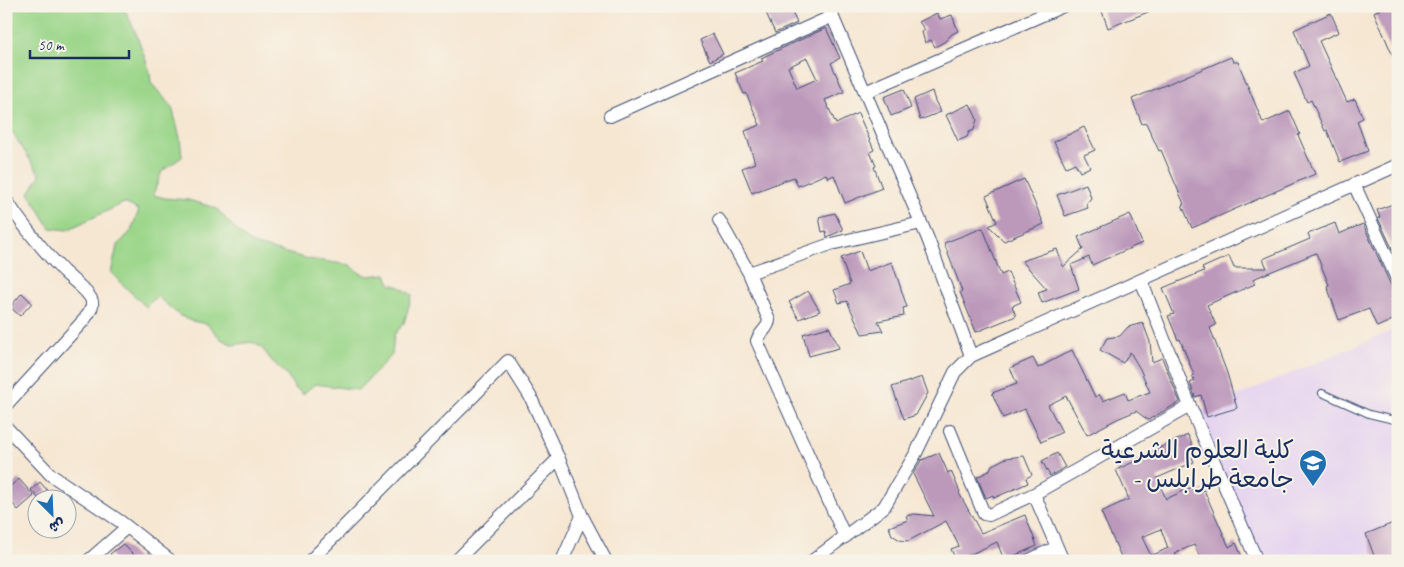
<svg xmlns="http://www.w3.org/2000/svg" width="1404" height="567" viewBox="0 0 1404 567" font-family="Caveat,'Playpen Sans Arabic',sans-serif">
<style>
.built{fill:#e5d3f0}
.green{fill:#9bd68a;stroke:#5b8274}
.building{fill:#bc99bb;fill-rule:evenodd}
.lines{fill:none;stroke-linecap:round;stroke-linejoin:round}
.service-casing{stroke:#3c4b70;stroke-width:8}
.minor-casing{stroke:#3c4b70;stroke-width:14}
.service{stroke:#fff;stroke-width:6}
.minor{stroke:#fff;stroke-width:12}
.labels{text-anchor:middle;stroke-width:4;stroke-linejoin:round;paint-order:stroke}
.poi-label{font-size:25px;fill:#1b2f5e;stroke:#f7f3e8;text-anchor:end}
</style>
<rect width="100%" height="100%" fill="#f7f3e8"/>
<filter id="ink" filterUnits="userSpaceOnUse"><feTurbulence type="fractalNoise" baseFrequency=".02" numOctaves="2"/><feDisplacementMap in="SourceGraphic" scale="10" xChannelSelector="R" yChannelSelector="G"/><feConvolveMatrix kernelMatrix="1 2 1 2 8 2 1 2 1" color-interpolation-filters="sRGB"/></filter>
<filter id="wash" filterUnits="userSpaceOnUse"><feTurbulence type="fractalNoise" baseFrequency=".0096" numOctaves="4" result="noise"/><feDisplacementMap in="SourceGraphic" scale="20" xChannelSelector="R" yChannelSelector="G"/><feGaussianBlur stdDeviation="1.12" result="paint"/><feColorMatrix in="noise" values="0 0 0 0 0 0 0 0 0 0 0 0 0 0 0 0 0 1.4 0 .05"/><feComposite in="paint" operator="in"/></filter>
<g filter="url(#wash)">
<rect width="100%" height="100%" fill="#f6e7d3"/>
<path class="built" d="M1398 328V561H1261L1197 413Z"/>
<path class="green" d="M7 6H123L136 33 150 72 151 83 172 107 180 138 182 157 162 171 153 195 165 198 188 200 216 208 237 231 252 244 309 259 350 265 360 273 368 276 386 274 390 284 400 287 412 295 404 323 394 335 392 355 358 390 315 384 303 394 295 388 285 373 272 361 262 348 252 342 233 345 221 339 207 324 192 321 180 316 157 296 146 307 111 273 117 246 131 231 139 210 124 203 67 230 50 228 29 193 40 175 6 123V7Z"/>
<g id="blocks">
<path class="building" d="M763 6H789L797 23 775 33Z
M1100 6H1163L1108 28Z
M1387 6H1398V68L1374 12Z
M937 13 940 19 952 15 958 31 952 34 944 42 935 47 931 40 925 43 922 32 925 30 919 22Z
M1331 13 1339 32 1319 41 1347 102 1355 99 1363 118 1357 121 1368 151 1340 162 1327 130 1325 131 1311 100 1307 102 1294 73 1309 66 1294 30Z
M826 28 840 58 831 63 844 92 825 100 836 124 858 113 874 150 870 152 876 166 874 167 882 188 845 203 834 175 828 178 826 174 798 186 794 177 752 193 742 168 755 163 745 131 760 125 746 93 744 94 735 73 763 61 761 58ZM807 58 817 79 797 88 788 67Z
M713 34 723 54 710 61 700 40Z
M1231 57 1233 62H1238L1263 123 1290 111 1300 134 1298 135 1315 174 1192 228 1182 205 1184 204 1161 150 1159 151 1146 123 1142 124 1132 99Z
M904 89 911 108 891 116 884 97Z
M932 91 935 101 941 112 920 120 914 99Z
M970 104 977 119 974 130 969 132 967 137 958 141 946 115Z
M1084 127 1095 150 1084 155 1090 167 1080 172 1075 163 1066 167 1054 142Z
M1024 179 1044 224 1004 241 989 226 997 222 986 196Z
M1086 184 1091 198 1086 204 1088 208 1065 216 1057 195Z
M1398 202V261L1378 218 1380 217 1377 210Z
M835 213 843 230 827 237 826 231 822 232 819 217Z
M1130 214 1142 243 1092 265 1089 257 1071 265 1079 289 1042 303 1038 292 1047 289 1022 261 1057 249 1063 267 1083 249 1078 237Z
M1335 223 1339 234 1363 224 1397 299 1390 302 1397 318 1377 327 1369 309 1339 320 1327 286 1329 285 1316 253 1253 279 1255 284 1207 305 1216 325 1210 328 1227 373 1237 408 1207 417 1201 395 1195 397 1190 383 1195 381 1192 376 1194 375 1180 339 1178 340 1168 316 1174 314 1163 288 1204 271 1202 268 1229 256 1234 268H1267L1263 259 1310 239 1308 234Z
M983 228 1001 275 1008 272 1021 302 1012 306 1016 316 976 332 960 292 962 291 944 243Z
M860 251 867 271 892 262 907 307 903 308 904 316 878 321 883 331 862 334 847 301 839 303 834 290 850 284 841 258Z
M808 291 820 311 799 319 789 302Z
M22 293 32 303 20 316 10 307Z
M1143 323 1150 342 1152 362 1162 358 1180 402 1148 420 1136 411 1117 419 1087 435 1066 396 1048 405 1062 432 1041 442 1025 409 1003 418 992 393 1017 384 1010 368 1033 358 1038 368 1072 350 1095 397 1099 394 1103 401 1125 392 1128 400 1150 392 1140 369 1130 352 1123 363 1100 350 1107 338 1120 336 1128 327Z
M829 327 836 341 839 348 809 356 803 334Z
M922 377 928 393 916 415 904 419 892 387Z
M1188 435 1194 449 1189 451 1194 462 1157 478 1166 499 1192 487 1195 493 1204 490 1229 547 1236 543 1244 561H1202L1194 545 1175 553 1178 561H1123L1101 512 1129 499 1116 470 1160 450 1159 448ZM1161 529 1168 548 1151 556 1142 537Z
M939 453 948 473 951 471 960 492 959 493 981 533 1025 515 1037 546 1004 560 997 542 956 561 951 549 959 546 946 521 908 541 900 540 892 535 889 527 908 520 906 516 914 514 934 516 913 474 922 459V460Z
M1057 453 1065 467 1050 476 1042 461Z
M1024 456 1032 475 1026 478 1028 483 994 498 993 495 986 498 977 477 989 471 992 465 1006 458Z
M19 479 34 496 18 510 6 496 11 491 8 488Z
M40 482 47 490 38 498 31 490Z
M1398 521V561H1376L1366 534Z
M123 544 140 561H115L110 554Z"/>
</g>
</g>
<g filter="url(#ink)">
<use href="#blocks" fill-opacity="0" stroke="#3c4b70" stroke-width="1"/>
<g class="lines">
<g class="service-casing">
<path id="service" d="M1322 393 1369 414 1398 421"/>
</g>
<g class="minor-casing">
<path id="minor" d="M828 6 928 239 971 356
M865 92 1063 6
M610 116 833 16
M1354 184 1398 281
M6 200C23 226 42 249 63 271 70 278 88 291 91 299 95 306 88 314 84 320L6 405
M719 220 749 273 769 320C769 328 759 333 757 341L845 537
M749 273 831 244 921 223
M1141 280 1190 406 1257 561
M6 427 51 475 121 522 171 561
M950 431 984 514 989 515 1034 494
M582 516 606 561
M88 561 127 527
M310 561 508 361 530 396 562 466 582 516 562 561
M456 561 559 458
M812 561 884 507 916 453 955 372 971 356 1398 165
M1028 561 1057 547
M1063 561 1034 494 1190 406"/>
</g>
<use href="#service" class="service"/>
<use href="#minor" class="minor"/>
</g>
</g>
<defs>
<g id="university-pin" transform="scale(1.4375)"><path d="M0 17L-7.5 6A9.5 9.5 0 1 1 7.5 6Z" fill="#1f6fb2" stroke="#f7f3e8"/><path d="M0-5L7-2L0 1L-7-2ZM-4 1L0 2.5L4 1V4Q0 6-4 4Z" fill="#fff"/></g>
</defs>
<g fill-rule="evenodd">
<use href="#university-pin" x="1313" y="463"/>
</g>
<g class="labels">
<g class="poi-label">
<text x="1294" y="458">كلية العلوم الشرعية<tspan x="1294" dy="29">- جامعة طرابلس</tspan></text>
</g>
</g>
<rect width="1404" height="567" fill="none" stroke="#f7f3e8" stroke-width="25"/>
<g transform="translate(52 514) rotate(156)"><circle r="24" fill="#f7f3e8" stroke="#9fa5b1"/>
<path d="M0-4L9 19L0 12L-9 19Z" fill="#1f6fb2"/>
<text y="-8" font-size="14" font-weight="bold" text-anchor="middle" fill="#1b2f5e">ش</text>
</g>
<path d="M30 50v8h99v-8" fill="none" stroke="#1b2f5e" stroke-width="2.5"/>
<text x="38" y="50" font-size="15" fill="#1b2f5e" stroke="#f7f3e8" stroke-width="4" paint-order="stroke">50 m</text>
</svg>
